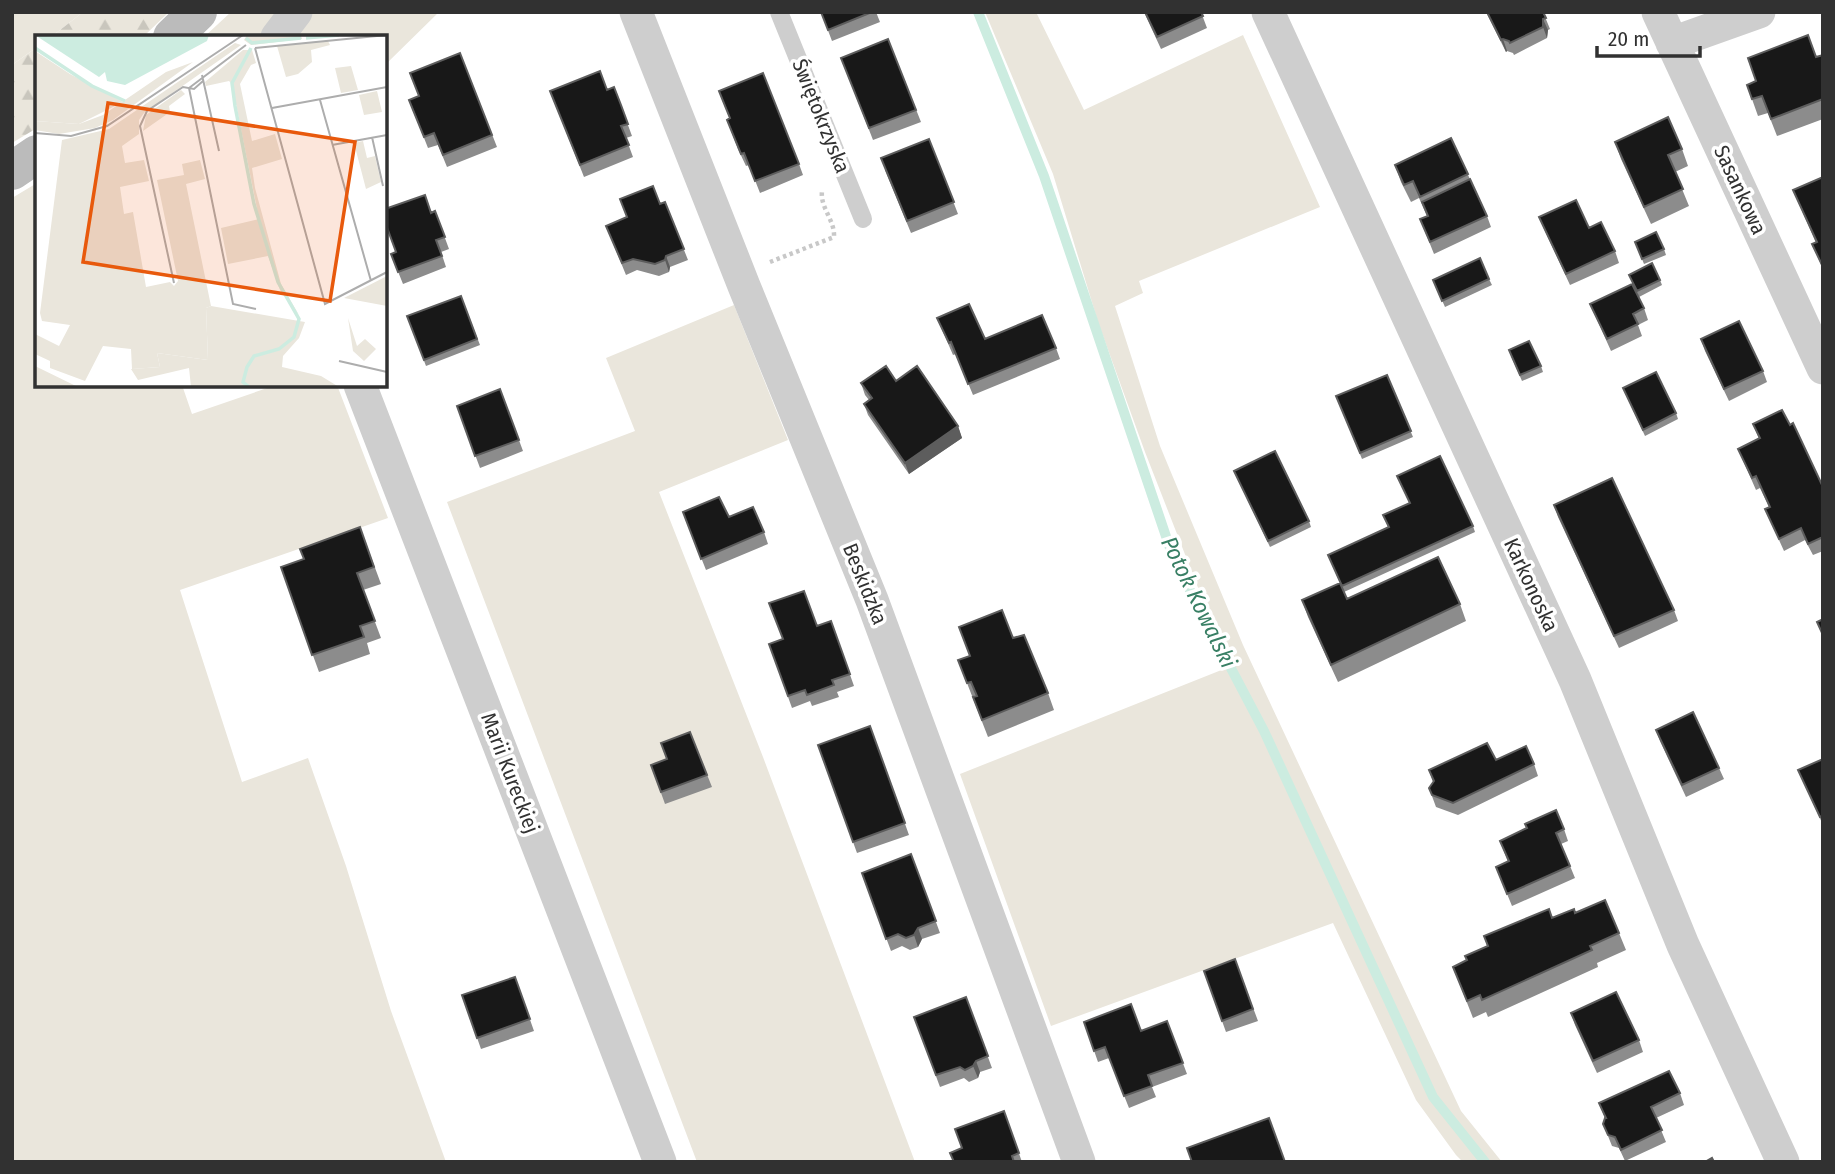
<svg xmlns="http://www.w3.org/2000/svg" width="1835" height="1174" viewBox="0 0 1835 1174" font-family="'Fira Sans Condensed',sans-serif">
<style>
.grass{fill:#eae6dc}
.forest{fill:url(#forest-firs)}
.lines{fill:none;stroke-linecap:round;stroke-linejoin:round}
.stream{stroke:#ccece0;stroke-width:10}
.path{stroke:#c8c8c8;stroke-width:4.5;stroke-dasharray:3.5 3.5;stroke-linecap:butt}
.lane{stroke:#cecece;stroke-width:18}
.street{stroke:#cecece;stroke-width:33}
.secondary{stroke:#bbb;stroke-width:38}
.wall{fill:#8c8c8c}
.shaded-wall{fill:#5d5d5d}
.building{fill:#181818;stroke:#5d5d5d;stroke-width:2}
.labels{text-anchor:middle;stroke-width:7;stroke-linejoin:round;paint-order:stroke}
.street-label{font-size:21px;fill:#313131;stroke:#fff}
.water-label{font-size:23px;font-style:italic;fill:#387f64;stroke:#fff}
.inset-river{fill:none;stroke:#ccece0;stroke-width:3.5}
.inset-road{fill:none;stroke:#adadad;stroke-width:2}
.view{fill:#e8590c;fill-opacity:0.15;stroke:#e8590c;stroke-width:3.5}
.inset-edge{fill:none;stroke:#313131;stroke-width:3.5}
</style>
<defs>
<pattern id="forest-firs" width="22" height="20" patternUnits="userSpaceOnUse" patternTransform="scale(1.75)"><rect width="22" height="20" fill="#eae6dc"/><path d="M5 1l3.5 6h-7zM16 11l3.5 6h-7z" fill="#c9c6bd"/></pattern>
</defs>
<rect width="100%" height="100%" fill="#fff"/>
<path class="grass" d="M12 12H83L51 37H37V47L12 65Z
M231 12H287L267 37H204Z
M313 12H439L385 65V37H293Z
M985 12H1036L1084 110 1243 35 1320 207 1139 281 1143 293 1115 306 1160 446 1243 645 1461 1111 1502 1162H1463L1456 1155 1416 1100 1333 923 1051 1026 960 774 1229 667 1145 452 1098 322 1053 174Z
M37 183V385H182L192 414 276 385H337L388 518 180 590 242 782 308 758 346 866 391 1011 446 1162H12V198Z
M734 305 788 440 659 492 763 757 915 1162H697L447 502 635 431 606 358Z"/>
<path class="forest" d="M83 12H169L143 37H51Z
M37 47V128L12 143V65Z"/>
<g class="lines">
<path class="stream" d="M978 12 1044 176 1174 560 1264 731 1433 1097 1485 1162"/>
<path class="path" d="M770 262 834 237C835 220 820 208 822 191"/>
<path class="lane" d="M779 12 863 219"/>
<path class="street" d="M636 12 744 286 872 600 1079 1162
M1268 12 1575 680 1683 945 1783 1162
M1658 12 1823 368
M277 37 296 12
M1672 43 1759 12
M360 385 660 1162"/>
<path class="secondary" d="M172 37 198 12
M12 171 37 154"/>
</g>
<path class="wall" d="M821 12H876L880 22 832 41Z
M1144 12H1201L1207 28 1161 49Z
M1486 12H1543L1550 29 1548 30 1547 38 1514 55 1513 53 1507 51 1506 52Z
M888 39 921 122 873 140 841 58Z
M460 53 497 147 447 167 438 145 428 148 409 100 419 96Z
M1823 55V119L1777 136 1768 113 1758 116 1747 85Z
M614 87 632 136 626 138 633 157 584 177 550 91 607 90Z
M719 91 799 164 803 175 760 193 749 165 746 166 738 149 727 120 730 119Z
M1451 138 1487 216 1491 227 1434 254 1420 219 1427 216 1419 198 1411 202 1401 182 1395 165Z
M929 139 958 214 911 233 885 170Z
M1615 142 1682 149 1688 166 1675 172 1689 206 1651 224 1621 159Z
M1823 177V269L1812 244 1816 243 1793 190Z
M665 202 688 260 670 267 669 272 659 276 637 270 626 275 606 226Z
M435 211 449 249 441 252 446 267 403 284 391 254 396 252 431 213Z
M1539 217 1615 251 1619 263 1570 285 1544 229Z
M1635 242 1664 249 1666 255 1644 264Z
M1629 275 1660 280 1662 285 1639 297Z
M1489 279 1492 285 1445 307 1433 280Z
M461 296 480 345 426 366 407 316Z
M1590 304 1644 308 1648 320 1638 325 1642 336 1611 351Z
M937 318 985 339 1056 348 1060 359 973 395 956 354 953 355Z
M1701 339 1763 371 1767 382 1729 401 1705 351Z
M1511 356 1541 366 1543 372 1522 381Z
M1387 375 1413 437 1362 459 1336 396Z
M896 381 958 426 962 438 909 474 868 415 864 404 869 400 865 395 861 383Z
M1623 388 1676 413 1678 419 1645 436Z
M500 389 523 451 480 468 457 406Z
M1753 424 1790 425 1823 487V551L1813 555 1805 540 1784 551 1765 509 1769 507 1760 488 1756 490 1738 449 1759 439Z
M1234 471 1309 521 1311 527 1270 547Z
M1554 505 1674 610 1678 621 1619 648 1558 517Z
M683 512 729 517 764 532 768 544 706 570Z
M1383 515 1473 526 1475 532 1344 592 1347 599 1460 604 1466 621 1338 682 1308 617 1302 600 1340 583 1328 555 1388 527Z
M360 527 381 584 363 590 381 638 367 643 370 654 319 672 281 567 304 559Z
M831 621 854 686 837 692 839 697 812 706 810 701 792 708 769 644Z
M1013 638 1048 693 1054 710 988 737 958 660Z
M870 726 909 835 857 853 818 745Z
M1656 730 1719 768 1724 779 1686 797 1660 741Z
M690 732 712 787 665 804 651 765 667 759Z
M1823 759V825L1798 770Z
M1496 760 1534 764 1538 776 1458 815 1436 807 1429 788 1433 782 1429 770Z
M1564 829 1568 841 1561 844 1575 878 1512 906 1496 867 1508 862 1500 841Z
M911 854 940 933 922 939 918 947 910 950 902 946 891 951 862 873Z
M1575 913 1619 933 1626 950 1597 963 1598 967 1488 1017 1486 1012 1473 1018 1453 967 1467 961 1487 946 1484 936 1552 918Z
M1235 959 1258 1021 1226 1032 1204 971Z
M515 977 534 1031 481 1049 462 995Z
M966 997 992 1068 980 1072 978 1078 969 1082 964 1078 940 1087 914 1017Z
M1571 1013 1639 1040 1643 1052 1597 1073 1575 1025Z
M1167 1021 1187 1074 1152 1087 1156 1097 1129 1108 1109 1058 1098 1062 1084 1022 1141 1031Z
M1680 1093 1684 1105 1656 1118 1666 1142 1625 1161 1619 1148 1612 1146 1608 1136 1603 1124 1605 1118 1599 1103Z
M1004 1111 1022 1162H954L962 1148Z"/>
<path class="shaded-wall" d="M1543 19 1548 30 1547 38 1543 27Z
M1503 39 1507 51 1506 52 1501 40Z
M666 256 670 267 669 272 665 260Z
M958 426 962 438 909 474 905 463Z
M918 928 922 939 918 947 914 935Z
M976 1061 980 1072 978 1078 973 1066Z"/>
<path class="building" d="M821 12H872L828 30Z
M1145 12H1201L1203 16 1157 37Z
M1487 12H1543L1546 18 1543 19V27L1510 43 1509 41 1503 39 1501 40Z
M1808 35 1816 57 1823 55V99L1771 119 1762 96 1752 99 1747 85 1756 81 1748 58Z
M888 39 916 110 869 128 841 58Z
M460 53 492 135 443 155 434 133 424 137 409 100 419 96 410 73Z
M600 71 607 90 614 87 621 105 628 124 621 126 629 145 580 165 550 91Z
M763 73 799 164 755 181 744 153 741 154 727 120 730 118 719 91Z
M1668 117 1682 149 1668 155 1683 189 1644 207 1615 142Z
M1451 138 1468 174 1420 197 1413 181 1404 185 1395 165Z
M929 139 954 202 907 221 881 158Z
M1823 177V267L1812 244 1817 242 1793 190Z
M1470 179 1487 216 1430 242 1420 219 1428 216 1422 202Z
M653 186 660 204 665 202 684 249 666 256 665 260 655 264 633 259 622 263 606 226 627 217 620 199Z
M425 195 431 213 435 211 445 237 436 240 442 256 398 272 391 254 396 252 385 222V209Z
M1576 200 1589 228 1601 222 1615 251 1566 274 1539 217Z
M1656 232 1664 249 1642 259 1635 242Z
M1480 258 1489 279 1442 301 1433 280Z
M1652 263 1660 280 1637 291 1629 275Z
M1632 284 1644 308 1633 314 1638 324 1607 339 1590 304Z
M461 296 477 339 424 360 407 316Z
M969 304 985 339 1042 315 1056 348 968 384 951 342 949 343 937 318Z
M1739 321 1763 371 1724 389 1701 339Z
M1529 341 1541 366 1520 375 1509 350Z
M886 366 896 381 917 366 958 426 905 463 864 404 872 398 861 383Z
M1656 372 1676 413 1643 430 1623 388Z
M1387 375 1411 431 1360 453 1336 396Z
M500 389 519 440 475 456 457 406Z
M1782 410 1790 425 1793 423 1823 487V537L1808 544 1801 528 1779 539 1765 509 1770 507 1756 476 1752 478 1738 449 1760 438 1753 424Z
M1275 451 1309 521 1268 541 1234 471Z
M1440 456 1473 526 1342 586 1328 555 1389 527 1383 515 1410 503 1397 476Z
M1612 478 1674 610 1614 636 1554 505Z
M719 497 729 517 753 507 764 532 701 559 683 512Z
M360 527 374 567 357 573 375 621 360 626 364 637 312 655 281 567 304 559 300 549Z
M1438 557 1460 604 1331 665 1302 600 1340 583 1347 599Z
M804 591 817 626 831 621 850 674 832 680 834 685 807 695 805 690 788 696 769 644 783 639 769 603Z
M1002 610 1013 638 1024 635 1048 693 982 720 973 697 977 696 971 682 967 683 958 660 970 656 959 627Z
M1823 619V635L1817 622Z
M1693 712 1719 768 1682 785 1656 730Z
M870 726 905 823 853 842 818 745Z
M690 732 707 775 661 792 651 765 667 759 661 743Z
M1487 743 1496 760 1526 746 1534 764 1453 803 1432 795 1429 788 1434 781 1429 770Z
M1823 759V816L1820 817 1798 770Z
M1556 810 1564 829 1556 833 1570 866 1507 894 1496 867 1509 861 1500 841 1527 828 1525 824Z
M911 854 936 921 918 928 914 935 906 938 898 934 886 939 862 873Z
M1605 900 1619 933 1590 946 1592 950 1482 1000 1480 995 1467 1001 1453 967 1467 960 1465 956 1488 946 1484 936 1549 909 1552 918 1574 909 1575 913Z
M1235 959 1253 1009 1222 1021 1204 971Z
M515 977 530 1019 477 1038 462 995Z
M1616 992 1639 1040 1593 1061 1571 1013Z
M966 997 988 1056 976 1061 973 1066 965 1070 960 1067 936 1075 914 1017Z
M1131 1004 1141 1031 1167 1021 1183 1063 1148 1075 1152 1086 1124 1096 1105 1047 1094 1051 1084 1022Z
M1669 1071 1680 1093 1651 1107 1662 1130 1621 1150 1615 1137 1608 1135 1603 1124 1605 1118H1606L1599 1103Z
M1004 1111 1019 1153 1012 1156 1014 1162H954L950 1153 962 1148 955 1129Z
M1269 1118 1285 1162H1192L1187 1148Z
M1712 1158 1714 1162H1705Z"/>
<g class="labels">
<g class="street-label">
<text transform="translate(821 116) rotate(68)" y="7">Świętokrzyska</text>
<text transform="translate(1740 190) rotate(65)" y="7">Sasankowa</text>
<text transform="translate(865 584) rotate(68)" y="7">Beskidzka</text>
<text transform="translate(1531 585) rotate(65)" y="7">Karkonoska</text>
<text transform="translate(510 773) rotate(69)" y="7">Marii Kureckiej</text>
</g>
<g class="water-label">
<text transform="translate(1199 602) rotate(64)" y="8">Potok Kowalski</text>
</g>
</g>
<g transform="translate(35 35)">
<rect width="352" height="352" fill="#fff"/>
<path d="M212 0H266L267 4 216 10 209 5ZM293 6 295 10 276 15 277 27 263 39 251 42 242 11ZM200 8 206 10 109 78 104 85V99L87 111 90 128 109 125 114 146 85 152 89 179 98 177 111 252 135 247 139 251 143 246 122 145 149 140 147 129 165 125 170 144 151 149 176 271 171 273 173 325 122 318 125 332 97 334 96 314 68 311 50 346 15 333V326L0 319V299L24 311 35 290 7 286 5 278 27 105 74 94ZM208 15H217L221 28 216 30 205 49 217 106 240 99 247 124 217 133 220 153 246 249 264 280 245 255 233 221 193 229 186 193 224 184 197 49 194 46 171 51 170 47ZM0 16 35 39 88 67 44 89 0 86ZM316 31 323 55 306 58 300 33ZM146 55 150 59 134 71 135 77 108 96 111 80ZM342 56 347 77 329 80 324 60ZM328 106 332 123 340 121 346 147 331 154 319 108ZM352 241V271L309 263ZM313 283 322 311 330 304 341 314 329 326 318 316ZM0 331 43 352H0Z" fill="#eae6dc"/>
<path d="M158 27 78 85 60 93 24 99 0 95V86L44 89 68 80 131 37ZM176 271 270 287 264 303 248 321 247 332 286 341 304 352H156L154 333 103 345 96 334 125 332 122 318 173 325 171 273Z" fill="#eae6dc"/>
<path d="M0 0H174L172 6 90 50 72 46 70 37 64 42Z" fill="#ccece0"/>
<path class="inset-river" d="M211 3 217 8 266 3M271 3 304 0M0 13 57 51 90 66M214 352 208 347 212 332 219 321 244 314 259 302 264 284 243 247 219 169 200 71 197 48 216 13"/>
<path class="inset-road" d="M220 13 290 269 352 237M220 13 352 0M167 40 184 116M154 53 198 269 221 274M154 53 211 10M285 65 336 246M237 73 352 52M0 98 36 101 72 91 208 0M337 102 348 151M297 110 352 100M139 248 105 91 112 76 148 52 159 54 168 46M304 326 352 337"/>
<path class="view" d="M73 68 320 107 295 266 48 227Z"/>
<rect width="352" height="352" class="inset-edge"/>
</g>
<rect width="1835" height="1174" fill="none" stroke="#313131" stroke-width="28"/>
<path d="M1597 46v10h103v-10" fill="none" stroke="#313131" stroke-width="3.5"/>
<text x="1608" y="46" font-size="21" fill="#313131" stroke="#ffffff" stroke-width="5" paint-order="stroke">20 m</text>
</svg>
